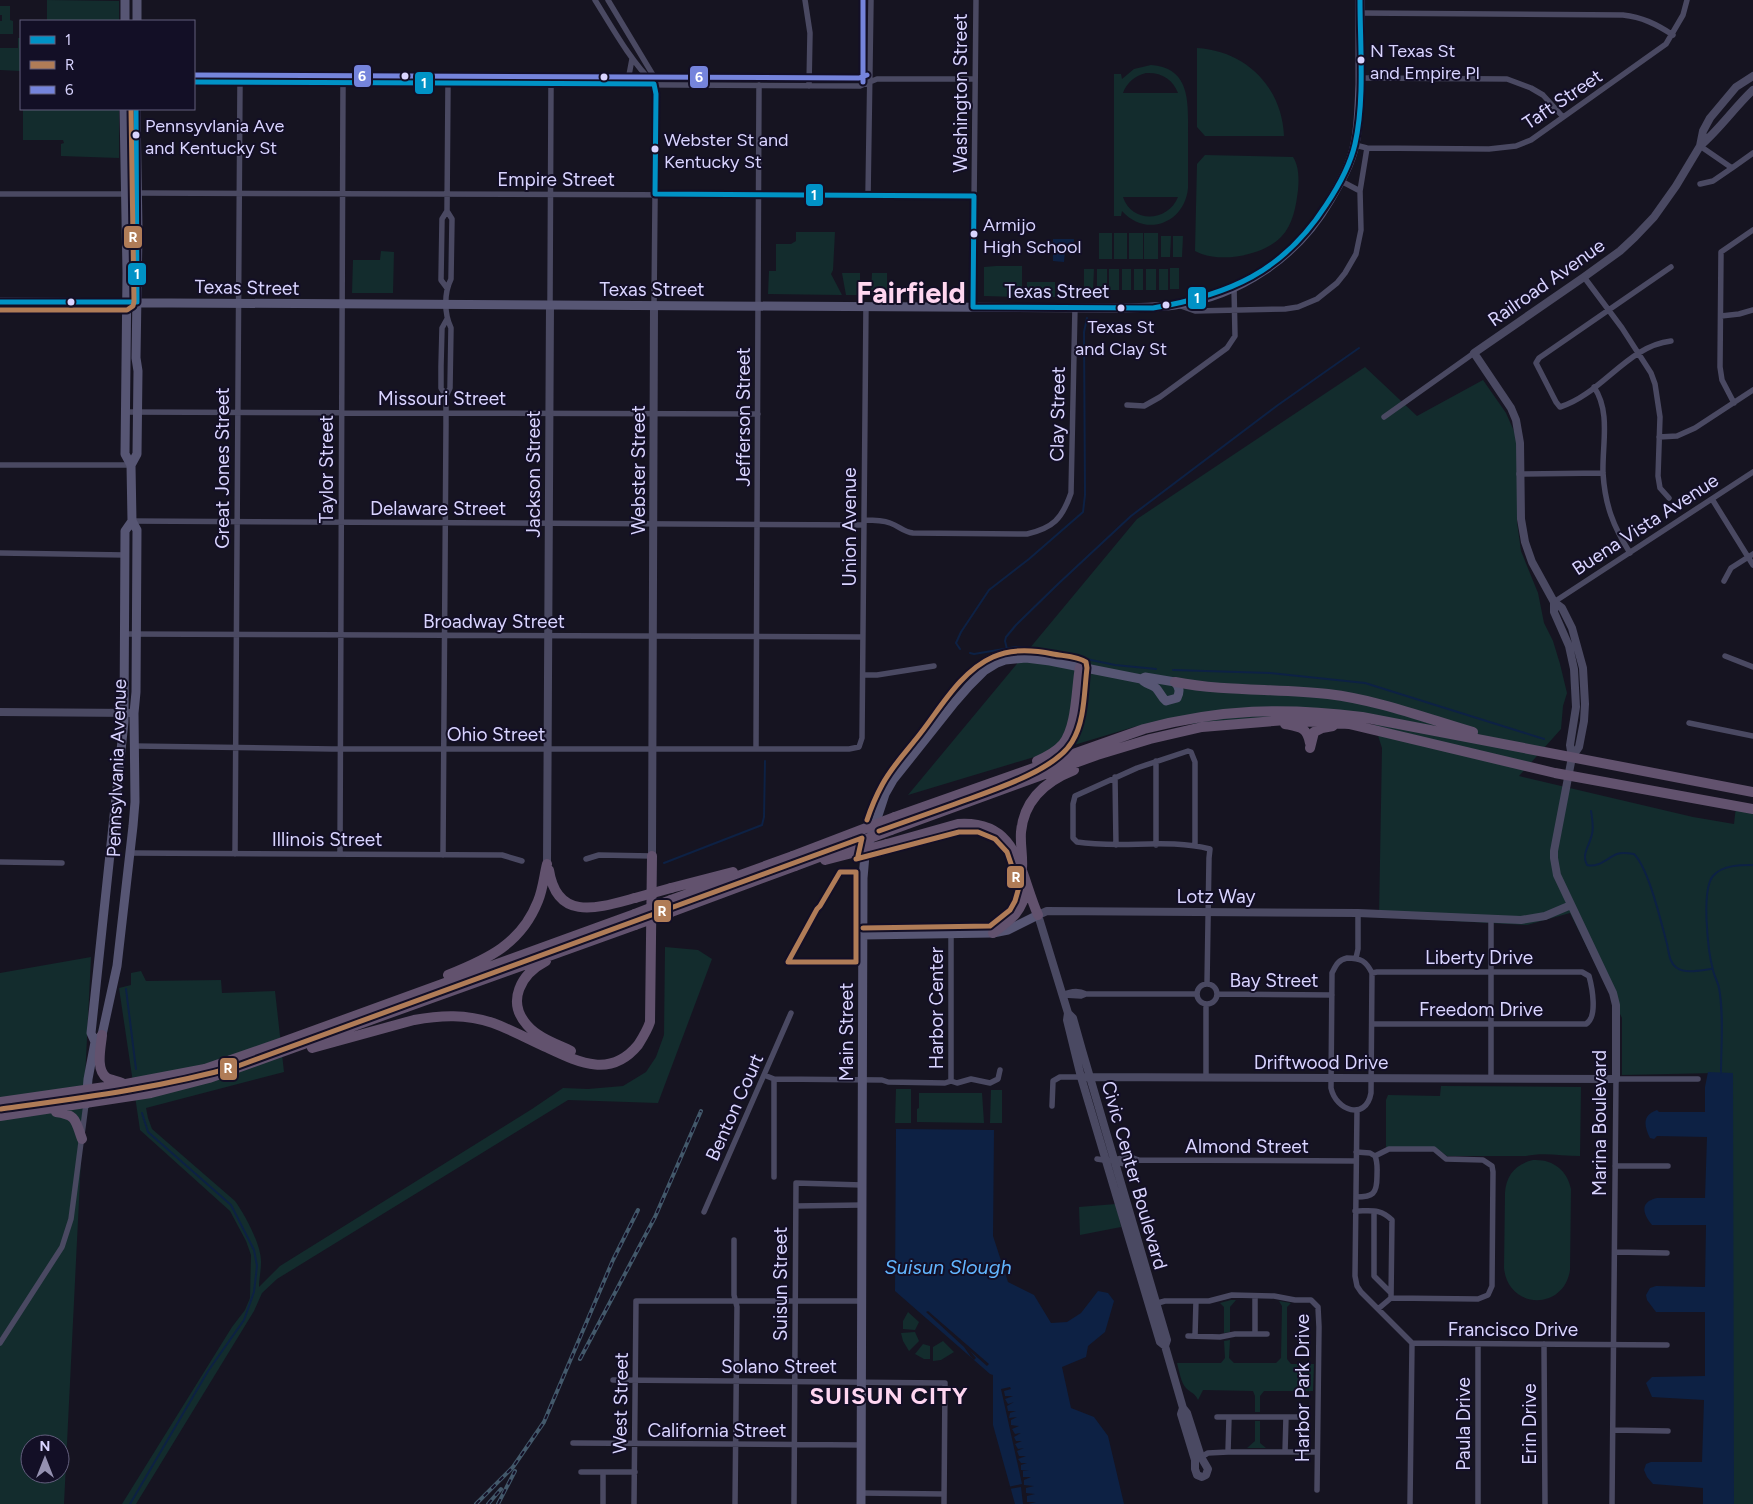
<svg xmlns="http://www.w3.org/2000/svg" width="1753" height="1504" viewBox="0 0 1753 1504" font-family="Figtree,sans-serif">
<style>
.green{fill:#132c2d;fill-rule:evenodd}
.water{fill:#0d2144}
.pier{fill:#161421}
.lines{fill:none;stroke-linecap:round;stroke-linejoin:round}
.stream{stroke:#0d2144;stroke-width:2}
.minor{stroke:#4a4962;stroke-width:5.5}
.tertiary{stroke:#4a4962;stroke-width:8}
.secondary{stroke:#575674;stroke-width:9}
.trunk{stroke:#62526e;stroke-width:10}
.rail-casing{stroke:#43596b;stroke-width:4}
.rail{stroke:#130f26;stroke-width:2;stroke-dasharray:5.5;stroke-linecap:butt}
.trunk-bridge{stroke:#62526e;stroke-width:10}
.bus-1-casing{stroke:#130f26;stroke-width:9}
.bus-2-casing{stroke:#130f26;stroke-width:9}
.bus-3-casing{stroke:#130f26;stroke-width:9}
.bus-1{stroke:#0092c6;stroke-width:5}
.bus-2{stroke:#b07c57;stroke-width:5}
.bus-3{stroke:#7584dc;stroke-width:5}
.bus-dot{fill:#d9d4ff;stroke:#130f26;stroke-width:2}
.labels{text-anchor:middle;stroke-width:4;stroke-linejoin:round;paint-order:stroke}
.bus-label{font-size:18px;fill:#d9d4ff;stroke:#130f26;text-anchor:start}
.street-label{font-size:19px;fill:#d9d4ff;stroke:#130f26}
.water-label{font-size:20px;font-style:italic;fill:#62b6ff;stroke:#130f26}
.district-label{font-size:24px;font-weight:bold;letter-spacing:1px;fill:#ffd6f0;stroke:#130f26}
.town-label{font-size:29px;font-weight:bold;fill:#ffd6f0;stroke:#130f26}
.line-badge{stroke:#130f26;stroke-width:2}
.badge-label{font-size:14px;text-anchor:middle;font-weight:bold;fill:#fff}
</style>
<rect width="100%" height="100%" fill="#161421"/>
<path class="green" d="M47 0 119 1V21H47Z
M0 6H10V20L13 21V34H0V21H2V15H0Z
M18 38H21V97L20 71 0 70V48H18Z
M1197 48C1246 51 1282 87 1284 136H1205L1197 127Z
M1151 65C1191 68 1188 103 1188 133 1188 152 1188 170 1188 188 1185 223 1146 238 1122 211L1121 216H1114V74H1121L1122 79 1134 69ZM1146 73C1161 72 1173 79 1178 93H1123C1127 82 1135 76 1146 73ZM1123 197H1178C1168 222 1132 224 1123 197Z
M23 109H119V158L61 156V144L64 143 63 140H23Z
M1205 155 1293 157C1299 166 1299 179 1298 190 1296 206 1293 225 1281 237 1263 256 1218 264 1195 251L1197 164Z
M796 232H835L833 270 831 274 842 295 768 294 769 271H776V244H791L796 241Z
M1099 233H1112V259H1099Z
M1114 233H1127V259H1114Z
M1129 233H1143V259H1129Z
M1144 233H1158V259H1144Z
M1161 236H1171L1170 257H1161Z
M1173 236H1183L1182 257H1173Z
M381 251 394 252 393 293H352L353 260H380Z
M996 266H1022V297L984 296V267Z
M1170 268H1179V289H1170Z
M1084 269H1094L1093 290H1084Z
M1097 269H1107V290H1097Z
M1109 269H1119V290H1109Z
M1122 269H1131V290H1122Z
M1134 269H1143V290H1134Z
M1146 269H1156V290H1146Z
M1159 269H1168V290H1159Z
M842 273H860V295H846Z
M872 273H887V295H871Z
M1027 282H1055V297H1027Z
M1365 367 1417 416 1483 380 1506 413 1517 438V522L1521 551 1538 593 1544 623 1553 641 1560 664 1567 693 1563 706 1561 729 1519 776 1693 817 1734 824 1736 806 1753 809V1504H1719L1716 1073 1622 1075V1018L1570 913 1527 925 1379 917 1382 748 1372 717 1137 726 908 795 1137 519Z
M665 947 698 950 712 959 658 1103 568 1100 277 1279 262 1293 254 1311 136 1504H122L232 1327 245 1310 250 1298 251 1255 246 1241 230 1211 140 1130 119 988 131 985V973L141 971 146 981 221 980 222 993 275 991 284 1072 146 1108 148 1118 152 1129 235 1201C245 1215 262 1246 261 1263 261 1271 259 1279 259 1287L280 1266 532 1109 563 1088 588 1089 623 1086 646 1072 656 1057 664 1035Z
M91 957 64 1504H0V973ZM30 1444H60V1474H30Z
M1441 1086 1581 1087 1580 1156C1562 1156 1543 1152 1526 1156H1447L1440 1151H1386V1100L1388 1095 1440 1096Z
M896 1089H911V1123H895Z
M991 1090H1002V1123H990Z
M919 1093H982L984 1123 917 1122V1109L919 1108Z
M1533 1160C1553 1159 1567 1170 1571 1189L1570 1270C1564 1311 1508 1310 1504 1268L1505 1193C1506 1175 1516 1164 1533 1160Z
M1116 1204 1121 1227 1080 1235 1079 1207Z
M1231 1300H1236L1230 1307V1332L1224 1333V1307L1220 1303Z
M1279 1301 1291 1303 1287 1307V1359L1291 1364H1314L1313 1391H1264L1260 1396V1412H1255V1396L1253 1391 1203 1390 1198 1400C1195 1393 1191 1393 1186 1388 1181 1383 1179 1370 1177 1363H1221L1225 1358 1224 1341 1230 1340 1229 1358 1234 1363H1276L1281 1358 1282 1306Z
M908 1312 919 1322 915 1330 903 1329V1321Z
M915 1332 919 1341 909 1351 903 1341 901 1333Z
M943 1341 954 1352 941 1360 933 1361V1347Z
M923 1344 930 1346V1359H924L915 1354Z
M1255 1421H1260V1443L1266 1448H1247L1255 1441Z"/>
<path class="water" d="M1053 239H1074L1073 251H1065L1064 262 1053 261Z
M1708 1072 1733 1073 1734 1504H1703V1488L1653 1484 1647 1477 1644 1470 1646 1464 1651 1462H1702L1704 1400 1652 1397 1646 1383 1652 1377 1705 1376V1312H1656L1647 1300 1646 1295 1650 1288 1656 1286 1705 1287 1706 1225H1652C1643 1214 1639 1202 1657 1198H1705L1707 1137 1657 1136 1654 1139 1650 1138C1644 1126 1642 1115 1657 1110L1659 1112H1705V1087Z
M896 1129 994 1130 993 1236 1008 1282 1034 1295 1051 1323 1067 1322 1081 1313 1098 1291 1108 1293 1114 1301 1105 1332 1088 1346 1086 1357 1062 1367 1071 1408 1094 1417 1108 1436 1124 1504H1015L993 1425V1375L990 1374 895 1291Z"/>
<path class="pier" d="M928 1311 989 1364 987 1366 970 1351 976 1358 974 1360 971 1357 964 1347 926 1312Z
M1010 1387 1011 1389 1004 1391 1005 1396H1013L1005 1399 1008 1404 1014 1402 1007 1406 1008 1411H1016L1010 1413 1009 1418 1017 1417 1011 1420V1425L1019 1426 1012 1429 1015 1434 1021 1433 1014 1437 1016 1441H1022L1015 1444 1018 1449 1024 1448 1017 1451 1019 1456H1026L1018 1459 1021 1463H1027L1021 1465V1470L1029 1471H1023V1477H1031L1024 1480V1485L1034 1486 1026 1488V1493L1035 1494 1027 1496V1502H1036L1028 1504H1023L1021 1487 1009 1489 1008 1487 1022 1484 1001 1389Z"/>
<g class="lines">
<path class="stream" d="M960 649 956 643 961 632 989 590 1029 559 1083 512 1085 495 1084 332 1087 318
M1007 649 1005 641 1006 637 1016 625 1058 584 1131 516 1278 405 1359 348
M970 653 974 654 1016 647 1033 648 1115 665 1156 669
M1173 670 1270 673 1365 683 1544 739
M1591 811C1592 818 1594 827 1592 834 1590 845 1581 854 1587 865 1599 868 1607 858 1617 854 1622 852 1628 853 1634 854 1649 869 1661 922 1667 944 1669 952 1669 963 1677 968 1685 974 1702 970 1711 969
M664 863 762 825 764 817 765 761
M126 989 136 1069
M1721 1073C1721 1046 1724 1014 1719 988 1718 982 1714 976 1713 970 1708 952 1701 890 1713 876 1722 865 1740 865 1753 865
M130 1504 208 1371 244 1320 254 1292 257 1266 254 1250 231 1205 148 1132 142 1113"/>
<path class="minor" d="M595 0C613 29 630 60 654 84
M608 0 653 75 656 94 654 305
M805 0 810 33 809 86
M1360 13 1623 15C1642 17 1656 24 1673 35
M1360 78 1507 79 1531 88 1543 95 1563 117
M194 82 860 86 877 79H975
M616 85 629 75 632 59
M1355 145 1367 148 1489 149 1516 146 1531 140 1666 44 1683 15 1687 0
M1700 146 1732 168 1753 153
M1700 184 1713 181 1732 168
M1360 191 1367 148
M137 193 974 196
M0 194H126
M868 196 871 0
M1584 277 1622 328 1651 373 1655 384 1660 417 1658 476 1660 488 1669 498
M447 288 441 280 442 219 447 211
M550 305 551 84
M1178 305 1195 311 1285 309 1298 307 1317 299 1337 283 1345 273 1356 254 1361 230 1360 191 1341 181
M973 307 976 0
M1721 316 1739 314 1753 310
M1671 341C1627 346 1602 394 1560 407L1556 402 1536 363 1539 358 1671 267
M1594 387C1611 412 1602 445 1603 473 1605 505 1613 526 1630 553
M446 396 441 388V366L442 328 447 319
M1734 403 1722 380 1720 367 1721 252 1753 230
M1127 405 1144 406 1160 397 1227 348 1235 336 1234 287
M126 412 758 414
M1384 417 1474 353
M1659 437 1677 436 1695 428 1753 390
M0 465H131
M1519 474 1603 473
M1712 499 1753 565
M864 520C873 520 882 520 890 523 899 526 904 532 913 533L1027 534C1053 528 1062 519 1071 493L1075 307
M132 521 864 525
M0 553 125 555
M1724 581 1731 568 1753 554
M1554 602 1753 472
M125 634 863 637
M1725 656 1753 667
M863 675H877L934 666
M1689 723 1753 736
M134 746 332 749H849L859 747 862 738 866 305
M756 749 759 85
M1115 777 1116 845
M1156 845V761
M1195 845V762L1191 752 1188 751 1137 768 1075 796 1073 804V838L1077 842C1121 849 1168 838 1210 849L1209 858 1207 984
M130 853 502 855 522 861
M235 854 240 83
M340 854 343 83
M443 855 446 424V396L450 388 451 328C444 313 444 293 451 279L452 219 447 211 448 84
M586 859 599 855 652 856
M0 862 62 863
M951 934V1081
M1347 958C1361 958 1366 961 1372 973L1371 1093C1366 1121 1336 1111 1331 1088L1332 973C1336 965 1338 960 1347 958Z
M1356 958 1358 949V913
M1372 973 1377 972H1582L1589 976C1592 987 1598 1017 1586 1024H1372
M1197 994a10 10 0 1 1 20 0a10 10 0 1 1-20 0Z
M1217 994 1332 995
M1063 995C1071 991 1078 990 1086 994H1197
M1064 995 1081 996 1086 994
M764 1075 774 1079 882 1080 888 1082 945 1083 951 1081 957 1083 971 1079 990 1083 998 1079 1000 1070
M1206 1077V1005
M1491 1079V920
M1052 1106 1053 1081 1060 1077H1081
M1357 1110 1355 1276 1357 1286 1361 1292 1412 1343 1410 1504
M1375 1156 1389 1149H1434L1446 1159 1483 1160 1492 1166 1493 1172 1492 1286 1488 1295 1478 1299 1391 1298
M1097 1159C1102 1160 1109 1161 1114 1160 1123 1158 1129 1155 1138 1160L1356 1161
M1114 1160C1122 1165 1130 1166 1138 1160
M1615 1166H1668
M774 1177V1079
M1356 1197C1373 1197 1377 1194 1377 1176 1377 1169 1378 1163 1375 1156L1370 1153 1356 1152
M796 1206 862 1205
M1355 1211C1371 1211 1380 1208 1392 1220L1391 1298 1378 1309
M1374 1211V1276L1391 1293
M704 1212 791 1013
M734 1240V1295L737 1307 735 1504
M1615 1252 1667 1253
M1255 1296V1334
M1154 1304 1165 1301H1209L1232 1295 1274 1296 1295 1300H1311L1318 1307 1319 1327 1317 1490
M1188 1336 1220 1337 1235 1334H1267
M1195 1336 1196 1301
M0 1343 62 1247 71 1219 86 1104
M1412 1343 1667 1345
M1478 1344V1504
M1544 1344 1545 1504
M613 1380 945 1383 944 1504
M1217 1417H1298
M1613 1430 1668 1431
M573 1443 861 1445
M1228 1452 1229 1417
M1285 1452 1286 1417
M1201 1457 1208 1453 1228 1452H1317
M581 1472H635
M603 1472V1504
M861 1493 944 1494
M634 1504 636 1301H861
M794 1504 796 1183 862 1185
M1612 1504 1616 1079H1698"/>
<path class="tertiary" d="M1700 146C1719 130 1734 108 1753 90
M1554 602 1562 608 1572 628 1583 668 1585 704 1584 721 1579 747 1572 757
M0 712 134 713
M652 856 654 305
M547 864 550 305
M1068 1013 1073 1018 1082 1050 1167 1340 1165 1346
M1081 1077 1616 1079V1005L1613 993 1557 875 1554 858V851L1572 757 1570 745 1576 707 1574 669 1569 646 1554 612V602L1532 562 1525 542 1521 519 1520 443 1516 420 1511 408 1474 353 1584 277 1620 251 1635 237 1654 217 1676 186 1700 146 1703 131 1710 118 1736 87 1753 76
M1183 1408 1181 1414 1195 1460V1469L1197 1475 1202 1477 1206 1475 1208 1469 1201 1457 1187 1413 1183 1408 1165 1346 1160 1342 1081 1077 1067 1020 1068 1013 1038 915 1047 911 1358 913 1521 920 1545 916 1571 905"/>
<path class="secondary" d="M125 21V0
M137 21V0
M0 302 1110 308C1132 308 1154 308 1175 305 1240 296 1298 256 1330 200 1340 183 1351 164 1355 144 1359 125 1359 104 1360 84 1360 56 1360 28 1360 0
M131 465 137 454 138 371 136 358 138 230 136 109
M863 935 993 933 1008 930 1038 915
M95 1042 102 1035 117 966 133 826 135 802 134 713 136 692 137 530 132 521 131 465 125 454 127 273 124 109
M86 1104 88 1079 95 1042 91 1033 124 722 125 531 132 521
M861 1504 863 878 865 855 885 794 893 780 955 702 969 686 984 671 997 663 1005 660 1026 658 1050 661 1141 679 1145 677 1175 682C1180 688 1180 692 1177 698L1166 701C1161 697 1160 692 1156 688 1151 684 1145 684 1141 679"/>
<path class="trunk" d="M1175 682C1226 692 1277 688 1328 694 1378 700 1425 718 1473 732
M1285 724C1300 727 1307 727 1310 743
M1310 748 1314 732 1322 728 1333 726
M1037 761C1046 757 1056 752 1063 744 1077 727 1076 689 1080 667
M895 817 1144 729C1220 709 1284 707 1362 717L1753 792
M891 830 1097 755 1150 739 1202 727 1286 720 1349 724 1555 773 1753 809
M887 844 958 824C1019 820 1019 872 1038 915
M1022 868C1023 856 1020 844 1021 832 1024 800 1046 781 1074 770
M549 870C557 922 598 908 635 898
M671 888 733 872
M671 900 793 856
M671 912 795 866
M993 933C1012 919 1022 912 1027 887
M546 961C521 974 506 1001 527 1025 538 1038 557 1044 571 1051
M448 975C488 959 521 944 538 901 543 889 544 876 547 864
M102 1035C101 1047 95 1070 107 1078 111 1080 118 1081 122 1083
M312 1048 414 1020C441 1015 466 1014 493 1023 512 1030 530 1040 548 1048 580 1063 611 1078 638 1045 643 1037 647 1031 650 1022L652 856
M0 1102 126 1084 205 1069 280 1043 635 914
M56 1112C77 1115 75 1120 82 1139
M0 1116 151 1093 209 1078 635 925"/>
<g class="rail-casing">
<path id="rail" d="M580 1359 655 1217 701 1111
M476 1504 513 1467 544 1422 613 1260 638 1210
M488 1504 501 1489
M498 1504 515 1471"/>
</g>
<use href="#rail" class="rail"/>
<path class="trunk-bridge" d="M793 856 895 817
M825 860 887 844
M795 866 891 830
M635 898 671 888
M635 914 671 900
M635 925 671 912"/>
<g class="bus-1-casing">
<path id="bus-1" d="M194 82 654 84
M654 84 656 94 655 194
M655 194 974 196
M0 302H137L136 109
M973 307 1153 308C1229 295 1283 272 1326 205 1338 187 1350 166 1355 144 1365 100 1360 45 1360 0
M973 307 974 196"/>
</g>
<g class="bus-2-casing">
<path id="bus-2" d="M0 310H127L133 306 134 302 131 109
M867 820C871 808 876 796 882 785 891 768 904 754 916 739 939 711 959 672 993 657 1012 648 1034 650 1053 654 1063 656 1078 656 1086 662L1087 668C1084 692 1085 721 1072 742 1054 772 987 792 955 804 930 813 904 822 879 831
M856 859 959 832H978L995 839 1007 852 1019 887 1015 901 1010 910 990 926 863 928
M840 872H856V962H788L817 909 820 906Z
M1 1109C81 1098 160 1088 238 1066L862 838 858 856"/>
</g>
<g class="bus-3-casing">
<path id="bus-3" d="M194 75 859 78 867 75
M863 82V0"/>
</g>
<use href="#bus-1" class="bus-1"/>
<use href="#bus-2" class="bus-2"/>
<use href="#bus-3" class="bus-3"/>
</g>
<g class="bus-dot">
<circle cx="1361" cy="60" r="4.5"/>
<circle cx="405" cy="76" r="4.5"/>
<circle cx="604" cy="77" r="4.5"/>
<circle cx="136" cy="135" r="4.5"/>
<circle cx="655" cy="149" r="4.5"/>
<circle cx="974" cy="234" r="4.5"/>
<circle cx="71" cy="302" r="4.5"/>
<circle cx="1166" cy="305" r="4.5"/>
<circle cx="1121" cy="308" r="4.5"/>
</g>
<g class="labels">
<g class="bus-label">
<text x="1370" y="57">N Texas St<tspan x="1370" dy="22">and Empire Pl</tspan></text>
<text x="145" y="132">Pennsyvlania Ave<tspan x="145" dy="22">and Kentucky St</tspan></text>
<text x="664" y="146">Webster St and<tspan x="664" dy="22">Kentucky St</tspan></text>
<text x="983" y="231">Armijo<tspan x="983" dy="22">High School</tspan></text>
<text x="1121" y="333" text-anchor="middle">Texas St<tspan x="1121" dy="22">and Clay St</tspan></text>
</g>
<g class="street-label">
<text transform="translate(960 93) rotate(-90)" y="7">Washington Street</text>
<text transform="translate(1562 99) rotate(-34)" y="7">Taft Street</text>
<text x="556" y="186">Empire Street</text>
<text transform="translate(1546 282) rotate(-35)" y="7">Railroad Avenue</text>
<text transform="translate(247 287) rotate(1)" y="7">Texas Street</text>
<text x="652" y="296">Texas Street</text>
<text x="1057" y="298">Texas Street</text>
<text x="442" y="405">Missouri Street</text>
<text transform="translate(1057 414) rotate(-89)" y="7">Clay Street</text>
<text transform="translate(743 417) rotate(-90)" y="7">Jefferson Street</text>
<text transform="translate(222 468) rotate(-90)" y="7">Great Jones Street</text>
<text transform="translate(326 469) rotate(-90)" y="7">Taylor Street</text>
<text transform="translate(638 470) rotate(-90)" y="7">Webster Street</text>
<text transform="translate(533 474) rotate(-90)" y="7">Jackson Street</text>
<text x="438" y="515">Delaware Street</text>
<text transform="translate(1645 524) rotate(-33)" y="7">Buena Vista Avenue</text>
<text transform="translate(849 527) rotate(-90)" y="7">Union Avenue</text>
<text x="494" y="628">Broadway Street</text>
<text x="496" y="741">Ohio Street</text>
<text transform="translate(116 768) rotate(-88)" y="7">Pennsylvania Avenue</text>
<text x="327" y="846">Illinois Street</text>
<text x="1216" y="903">Lotz Way</text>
<text x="1479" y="964">Liberty Drive</text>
<text x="1274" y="987">Bay Street</text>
<text transform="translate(936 1008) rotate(-90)" y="7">Harbor Center</text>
<text x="1481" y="1016">Freedom Drive</text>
<text transform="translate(846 1032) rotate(-90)" y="7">Main Street</text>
<text x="1321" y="1069">Driftwood Drive</text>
<text transform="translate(734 1107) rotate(-66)" y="7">Benton Court</text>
<text transform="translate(1599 1123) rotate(-90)" y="7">Marina Boulevard</text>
<text x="1247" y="1153">Almond Street</text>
<text transform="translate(1135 1175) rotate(74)" y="7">Civic Center Boulevard</text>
<text transform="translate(780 1284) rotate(-90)" y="7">Suisun Street</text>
<text x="1513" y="1336">Francisco Drive</text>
<text x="779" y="1373">Solano Street</text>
<text transform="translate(1302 1388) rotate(-90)" y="7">Harbor Park Drive</text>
<text transform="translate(620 1403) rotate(-89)" y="7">West Street</text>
<text transform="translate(1463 1424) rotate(-90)" y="7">Paula Drive</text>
<text transform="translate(1529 1424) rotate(-90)" y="7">Erin Drive</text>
<text x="717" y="1437">California Street</text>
</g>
<g class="water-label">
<text x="948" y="1274">Suisun Slough</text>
</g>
<g class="district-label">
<text x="889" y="1404">SUISUN CITY</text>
</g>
<g class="town-label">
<text x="911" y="303">Fairfield</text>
</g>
</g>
<g class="line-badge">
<rect x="353" y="64" width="19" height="24" rx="5" fill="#7584dc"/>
<rect x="689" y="65" width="20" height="24" rx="5" fill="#7584dc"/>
<rect x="414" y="71" width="20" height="24" rx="5" fill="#0092c6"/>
<rect x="805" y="183" width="19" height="24" rx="5" fill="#0092c6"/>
<rect x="123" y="225" width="20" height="24" rx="5" fill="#b07c57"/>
<rect x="127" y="262" width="20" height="24" rx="5" fill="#0092c6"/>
<rect x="1187" y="286" width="20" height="24" rx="5" fill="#0092c6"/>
<rect x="1006" y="865" width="19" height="24" rx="5" fill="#b07c57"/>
<rect x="653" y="899" width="19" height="24" rx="5" fill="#b07c57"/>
<rect x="219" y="1057" width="19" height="24" rx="5" fill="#b07c57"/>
</g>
<g class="badge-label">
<text x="362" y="81">6</text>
<text x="699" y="82">6</text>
<text x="424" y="88">1</text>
<text x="814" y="200">1</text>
<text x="133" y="242">R</text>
<text x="137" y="279">1</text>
<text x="1197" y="303">1</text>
<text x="1016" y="882">R</text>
<text x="662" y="916">R</text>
<text x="228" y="1073">R</text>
</g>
<rect x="20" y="20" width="175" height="90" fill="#130f26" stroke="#625e7d"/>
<rect x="30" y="36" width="25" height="8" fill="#0092c6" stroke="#625e7d"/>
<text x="65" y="45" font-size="15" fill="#d9d4ff">1</text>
<rect x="30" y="61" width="25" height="8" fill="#b07c57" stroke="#625e7d"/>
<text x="65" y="70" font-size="15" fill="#d9d4ff">R</text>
<rect x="30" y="86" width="25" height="8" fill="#7584dc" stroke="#625e7d"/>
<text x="65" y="95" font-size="15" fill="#d9d4ff">6</text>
<g transform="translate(45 1459)"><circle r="24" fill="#130f26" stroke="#625e7d"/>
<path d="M0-4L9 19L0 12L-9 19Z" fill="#9591b1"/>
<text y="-8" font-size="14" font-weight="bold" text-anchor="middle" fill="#d9d4ff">N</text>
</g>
</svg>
